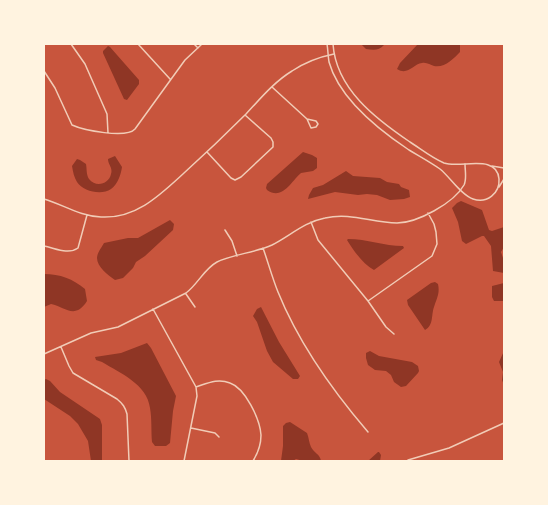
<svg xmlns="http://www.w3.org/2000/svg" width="548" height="505" viewBox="0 0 548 505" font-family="Figtree,sans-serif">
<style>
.water{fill:#8f3625}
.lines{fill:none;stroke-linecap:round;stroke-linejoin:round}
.minor{stroke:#f1ccb7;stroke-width:1.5}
.tertiary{stroke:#f1ccb7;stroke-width:1.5}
</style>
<rect width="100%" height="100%" fill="#c8553d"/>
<path class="water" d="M361 44H384V45C379 51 373 50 366 49Z
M418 44H460V52C453 59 445 68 434 66 430 65 427 62 422 63 413 64 408 76 397 69L400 63Z
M108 46 110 47 139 80V84L127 100 124 99 103 53V51Z
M303 152 312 155 317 158V168L313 171 301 173C292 180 283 201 267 190L266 188 267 184Z
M115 156 122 167C121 174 118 184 111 189 101 196 83 191 77 182 74 177 73 172 72 166L77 159 80 160 86 164C87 169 86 174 89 179 96 188 109 184 111 174 113 167 108 165 108 159Z
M346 171 353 176 380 178 387 182 399 184 401 187 409 190 410 197 404 199 390 200 377 195 367 194 358 195 335 192 308 199 309 195 313 188 323 185Z
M461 201 482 210 489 230 492 231 504 227V247L501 252 504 261V273L493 271 491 246 484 236H482L466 244 462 241 458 222 452 208 457 203Z
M170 220 174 224 173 230 145 256 136 262 133 268 123 278 115 280C108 275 97 267 97 258 97 253 102 247 104 243L128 238H138Z
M348 239C367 239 384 246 403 246L404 248 374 270C363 264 353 250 347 240Z
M44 274C60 274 73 279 85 289L87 301C75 320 65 307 51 304L44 307Z
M435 282 438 284C440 293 437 298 434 307 431 315 434 325 425 330L408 305 407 300 431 283Z
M504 283V301H494L492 297V286Z
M261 307 279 342 300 376 298 379H293L273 362 267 351 257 322 253 316 257 309Z
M147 343 151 348 176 396 173 411 170 443 166 446H155L152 442C151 431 152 419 150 408 147 384 120 373 102 362L96 360 95 357 121 353Z
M370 351 379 356 412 362 418 366 419 371 418 373 406 386 401 387 394 382 391 375 386 371 375 370 368 365 366 358V353Z
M504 351V385L502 380 503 372 499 362Z
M46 379 50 381 60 392 100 419 102 425V461H91L88 441 78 424 70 416 44 399V380Z
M290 422 307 433C309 438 309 443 311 447 314 453 320 454 321 461H303L296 459 293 461H281L283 446V426L286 423Z
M378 452H379L381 455 380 461H368Z"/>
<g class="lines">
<path class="minor" d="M71 44 85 64 107 114 108 133
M138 44 170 79
M194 44 198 48
M44 71 55 88 72 125C83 130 126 139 135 129L177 71 185 60 202 44
M272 87 307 119 311 128 316 127 318 124 316 121 307 119
M207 152 231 178 235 180 241 177 273 147V142L271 138 245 115
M44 199C64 205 80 216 101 217 136 219 160 195 184 173 205 154 226 134 246 114 260 99 274 82 292 71 304 63 319 57 334 54
M311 222 318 240 368 301 386 327 394 334
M225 230 232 241 237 256
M44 246C55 248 68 255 78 248L87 215
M263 248C268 262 272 277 278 292 299 344 332 390 368 432
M186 294 195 307
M368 301 432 256 437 244 436 232 434 224 428 213
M153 309 196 387 197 396 184 461
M61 347 69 366 73 373 117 399C123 404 125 407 127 414L129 461
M44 354 91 333 118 327 186 293C198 284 204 269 217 262 234 254 254 253 272 245 290 236 304 222 325 218 351 212 372 223 397 223 417 223 454 203 464 185 467 179 465 171 465 164
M196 387C208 383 218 378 230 383 245 388 260 419 261 435 261 444 258 453 253 461
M191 428 215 433 219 437
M408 460 449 448 504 423"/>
<path class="tertiary" d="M327 44C328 50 328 56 329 62 339 98 379 130 409 150 419 156 430 162 440 169 450 177 461 195 473 199 487 204 500 193 499 179 497 153 460 169 444 163 432 158 421 149 410 142 376 119 336 89 333 44
M492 166 504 168
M499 187 504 179"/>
</g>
<rect width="548" height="505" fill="none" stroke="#fff3e0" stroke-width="90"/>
</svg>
